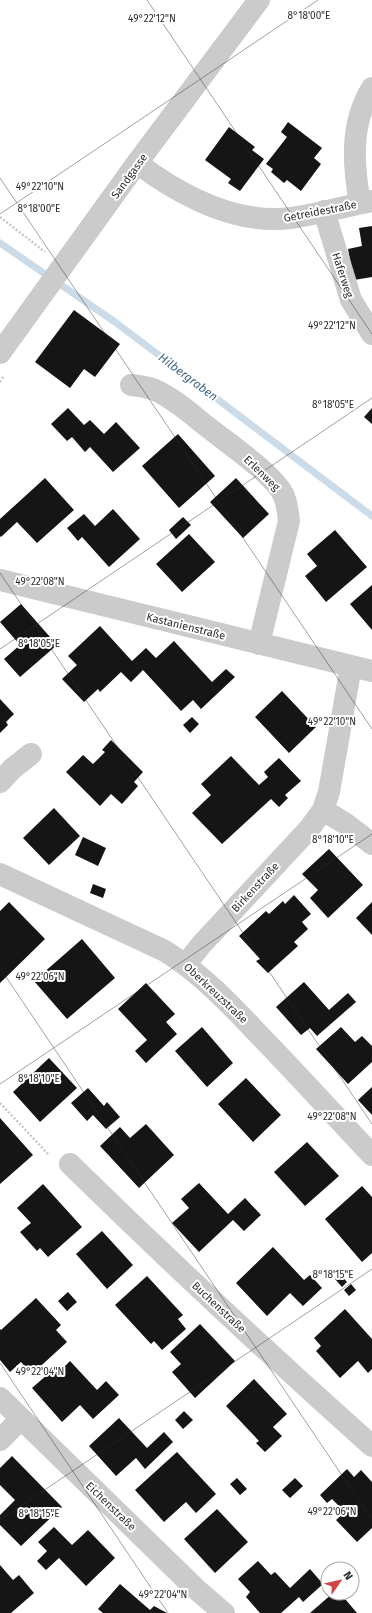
<svg xmlns="http://www.w3.org/2000/svg" width="372" height="1613" viewBox="0 0 372 1613" font-family="'Fira Sans',sans-serif">
<style>
.lines{fill:none;stroke-linecap:round;stroke-linejoin:round}
.stream{stroke:#cbdbe7;stroke-width:7}
.building{fill:#151515}
.path{stroke:#c8c8c8;stroke-width:2.5;stroke-dasharray:2 2;stroke-linecap:butt}
.minor{stroke:#cbcbcb;stroke-width:22}
.ticks{fill:none;stroke:#2e2e2e;stroke-width:1;stroke-opacity:0.45}
.labels{text-anchor:middle;stroke-width:4;stroke-linejoin:round;paint-order:stroke}
.street-label{font-size:11px;fill:#2e2e2e;stroke:#fff}
.water-label{font-size:12px;font-style:italic;fill:#456986;stroke:#fff}
.ticks-label{font-size:10px;text-anchor:middle;fill:#2e2e2e;stroke:#fff;stroke-width:4;stroke-linejoin:round;paint-order:stroke}
</style>
<rect width="100%" height="100%" fill="#fff"/>
<g class="lines">
<path class="stream" d="M0 243 115 322 372 516"/>
</g>
<path class="building" d="M288 122 322 148 314 158 321 164 301 191 287 180 284 183 271 172 273 169 266 164 287 137 281 132Z
M229 127 255 147 252 150 264 159 240 191 228 183 231 179 205 160Z
M372 226V277L354 280 348 249 362 246 359 228Z
M74 310 120 344 95 377 84 369 70 388 35 362Z
M68 408 84 425 90 420 104 434 116 422 140 448 113 472 90 447 85 452 72 437 67 441 51 424Z
M372 408V424L364 417Z
M178 434 215 476 179 508 142 466Z
M45 478 74 510 37 543 17 522 1 537 0 536V519Z
M236 478 269 514 243 538 210 502Z
M113 509 140 539 109 567 82 537 78 541 67 528 84 514 95 526Z
M183 517 191 525 176 539 169 530Z
M335 530 367 567 326 602 305 576 317 566 307 554Z
M189 534 215 562 182 592 156 564Z
M372 585V630L350 604Z
M21 604 57 645 20 677 4 659 20 645 0 622Z
M100 626 132 661 146 648 156 658 174 641 212 682 226 669 235 677 201 709 193 700 181 711 143 670 131 682 121 672 100 692 98 689 84 702 62 679 77 665 68 656Z
M282 691 316 727 289 753 255 717Z
M0 699 14 714 6 722 8 725 0 733Z
M192 717 199 724 190 733 183 725Z
M111 740 143 772 134 782 138 786 122 804 111 794 100 806 66 772 83 755 93 764 105 752 102 750Z
M231 756 259 785 268 777 264 772 279 758 301 781 285 795 288 798 279 807 271 799 222 844 192 813 211 795 201 784Z
M54 808 80 836 49 865 23 838Z
M83 837 106 848 98 866 75 855Z
M329 849 363 885 328 918 310 898 318 890 302 874Z
M93 884 106 889 103 898 90 893Z
M294 895 311 914 302 922 308 929 294 942 298 946 268 973 256 961 260 959 239 936 266 911 269 914 283 901 285 904Z
M9 902 45 939 0 983V911Z
M372 902V935L356 918Z
M82 939 115 978 67 1019 34 981Z
M304 982 329 1010 348 993 356 1002 317 1036 310 1028 301 1035 276 1007Z
M146 983 175 1014 166 1022 177 1034 146 1063 135 1051 147 1040 118 1009Z
M202 1027 233 1063 207 1087 175 1051Z
M341 1027 355 1042 362 1036 372 1046V1062L348 1084 316 1049Z
M49 1058 77 1088 40 1122 13 1092Z
M246 1078 281 1115 253 1142 218 1104Z
M372 1087V1115L358 1100Z
M88 1088 104 1106 107 1102 120 1117 106 1129 93 1115 87 1121 71 1103Z
M0 1118 33 1155 0 1184Z
M146 1124 174 1155 139 1188 100 1146 120 1127 130 1138Z
M307 1142 339 1176 305 1206 274 1172Z
M199 1183 228 1214 245 1198 261 1215 244 1231 233 1220 199 1252 172 1223 189 1208 181 1199Z
M43 1184 82 1227 48 1257 40 1248 37 1251 20 1232 31 1223 17 1208Z
M362 1186 372 1197V1253L362 1262 325 1219Z
M102 1231 133 1265 107 1289 76 1254Z
M273 1247 304 1280 310 1275 322 1288 303 1306 290 1293 267 1316 236 1283Z
M340 1274 347 1282 342 1287 335 1279Z
M147 1276 183 1315 178 1319 186 1329 162 1350 154 1341 151 1344 115 1305Z
M351 1284 356 1290 349 1296 344 1290Z
M68 1292 77 1302 67 1311 58 1301Z
M36 1298 61 1325 56 1330 67 1342 32 1374 21 1362 10 1372 0 1360V1329L1 1330Z
M345 1309 372 1339V1369L368 1373 358 1361 340 1378 316 1351 321 1346 314 1338Z
M200 1324 235 1361 195 1398 172 1372 181 1364 170 1352Z
M70 1361 97 1390 106 1381 119 1395 93 1419 80 1405 62 1422 32 1388 56 1367 60 1371Z
M254 1379 287 1414 273 1427 282 1436 265 1452 256 1443 259 1441 226 1406Z
M184 1411 193 1420 183 1429 175 1420Z
M119 1418 147 1448 164 1432 173 1442 145 1469 136 1458 116 1476 89 1446Z
M177 1452 216 1494 196 1513 186 1502 164 1522 135 1490Z
M12 1456 62 1507 21 1546 0 1525V1515L15 1500 0 1485V1468Z
M347 1469 354 1477 361 1470 372 1482V1528L357 1542 336 1520 345 1512 332 1499 327 1503 320 1495Z
M237 1478 247 1489 240 1495 230 1484Z
M295 1478 303 1486 290 1498 282 1490Z
M217 1509 248 1542 215 1573 184 1539Z
M54 1527 72 1545 88 1530 115 1558 86 1586 59 1558 46 1570 37 1561 47 1551 38 1542Z
M258 1561 271 1575 275 1572 290 1588 310 1569 323 1584 303 1602 299 1597 281 1613H260L246 1597 250 1592 238 1579Z
M0 1565 13 1580 19 1575 34 1593 11 1613H0Z
M120 1584 150 1610 154 1606 167 1613H103L98 1609Z
M333 1593H340L357 1613H310Z"/>
<g class="lines">
<path class="path" d="M0 217 45 252
M0 382 4 376
M0 1103 49 1155"/>
<path class="minor" d="M137 163C181 196 235 225 291 218 319 214 345 206 372 201
M360 203C353 165 350 123 372 88
M324 211 351 300 372 334
M0 353 137 163 259 0
M131 385C140 386 147 387 155 390 173 398 190 413 205 425 226 442 271 472 283 494 287 502 288 512 289 521L259 644
M0 580 372 671
M0 782 12 769 31 754
M323 810 346 824 372 844
M0 874 165 951C202 974 232 1006 262 1038 299 1076 335 1116 372 1155
M186 964 201 945 309 829 323 810 329 792 351 666
M70 1164C168 1260 269 1354 372 1446
M0 1398 196 1589 224 1613
M0 1440 21 1419"/>
</g>
<path class="ticks" d="M147 0 372 334M0 178 372 729M0 214 318 0M0 573 372 1124M0 649 372 398M0 968 372 1520M0 1084 372 834M0 1363 168 1613M0 1520 372 1269"/>
<g class="labels">
<g class="street-label">
<text transform="translate(129 176) rotate(-54)" y="4">Sandgasse</text>
<text transform="translate(320 211) rotate(-11)" y="4">Getreidestraße</text>
<text transform="translate(343 275) rotate(72)" y="4">Haferweg</text>
<text transform="translate(262 473) rotate(44)" y="4">Erlenweg</text>
<text transform="translate(186 626) rotate(14)" y="4">Kastanienstraße</text>
<text transform="translate(255 887) rotate(-47)" y="4">Birkenstraße</text>
<text transform="translate(216 993) rotate(43)" y="4">Oberkreuzstraße</text>
<text transform="translate(219 1307) rotate(43)" y="4">Buchenstraße</text>
<text transform="translate(111 1506) rotate(44)" y="4">Eichenstraße</text>
</g>
<g class="water-label">
<text transform="translate(188 377) rotate(37)" y="4">Hilbergraben</text>
</g>
</g>
<g class="ticks-label">
<text x="309" y="19">8°18'00"E</text>
<text x="152" y="22">49°22'12"N</text>
<text x="40" y="190">49°22'10"N</text>
<text x="39" y="212">8°18'00"E</text>
<text x="332" y="329">49°22'12"N</text>
<text x="333" y="408">8°18'05"E</text>
<text x="40" y="585">49°22'08"N</text>
<text x="39" y="647">8°18'05"E</text>
<text x="332" y="725">49°22'10"N</text>
<text x="333" y="843">8°18'10"E</text>
<text x="40" y="980">49°22'06"N</text>
<text x="39" y="1082">8°18'10"E</text>
<text x="332" y="1120">49°22'08"N</text>
<text x="333" y="1278">8°18'15"E</text>
<text x="40" y="1375">49°22'04"N</text>
<text x="332" y="1515">49°22'06"N</text>
<text x="39" y="1517">8°18'15"E</text>
<text x="163" y="1598">49°22'04"N</text>
</g>
<g transform="translate(340 1581) rotate(56)"><circle r="19" fill="#ffffff" stroke="#ababab"/>
<path d="M0-3L7 15L0 10L-7 15Z" fill="#d14446"/>
<text y="-6" font-size="11" font-weight="bold" text-anchor="middle" fill="#2e2e2e">N</text>
</g>
</svg>
